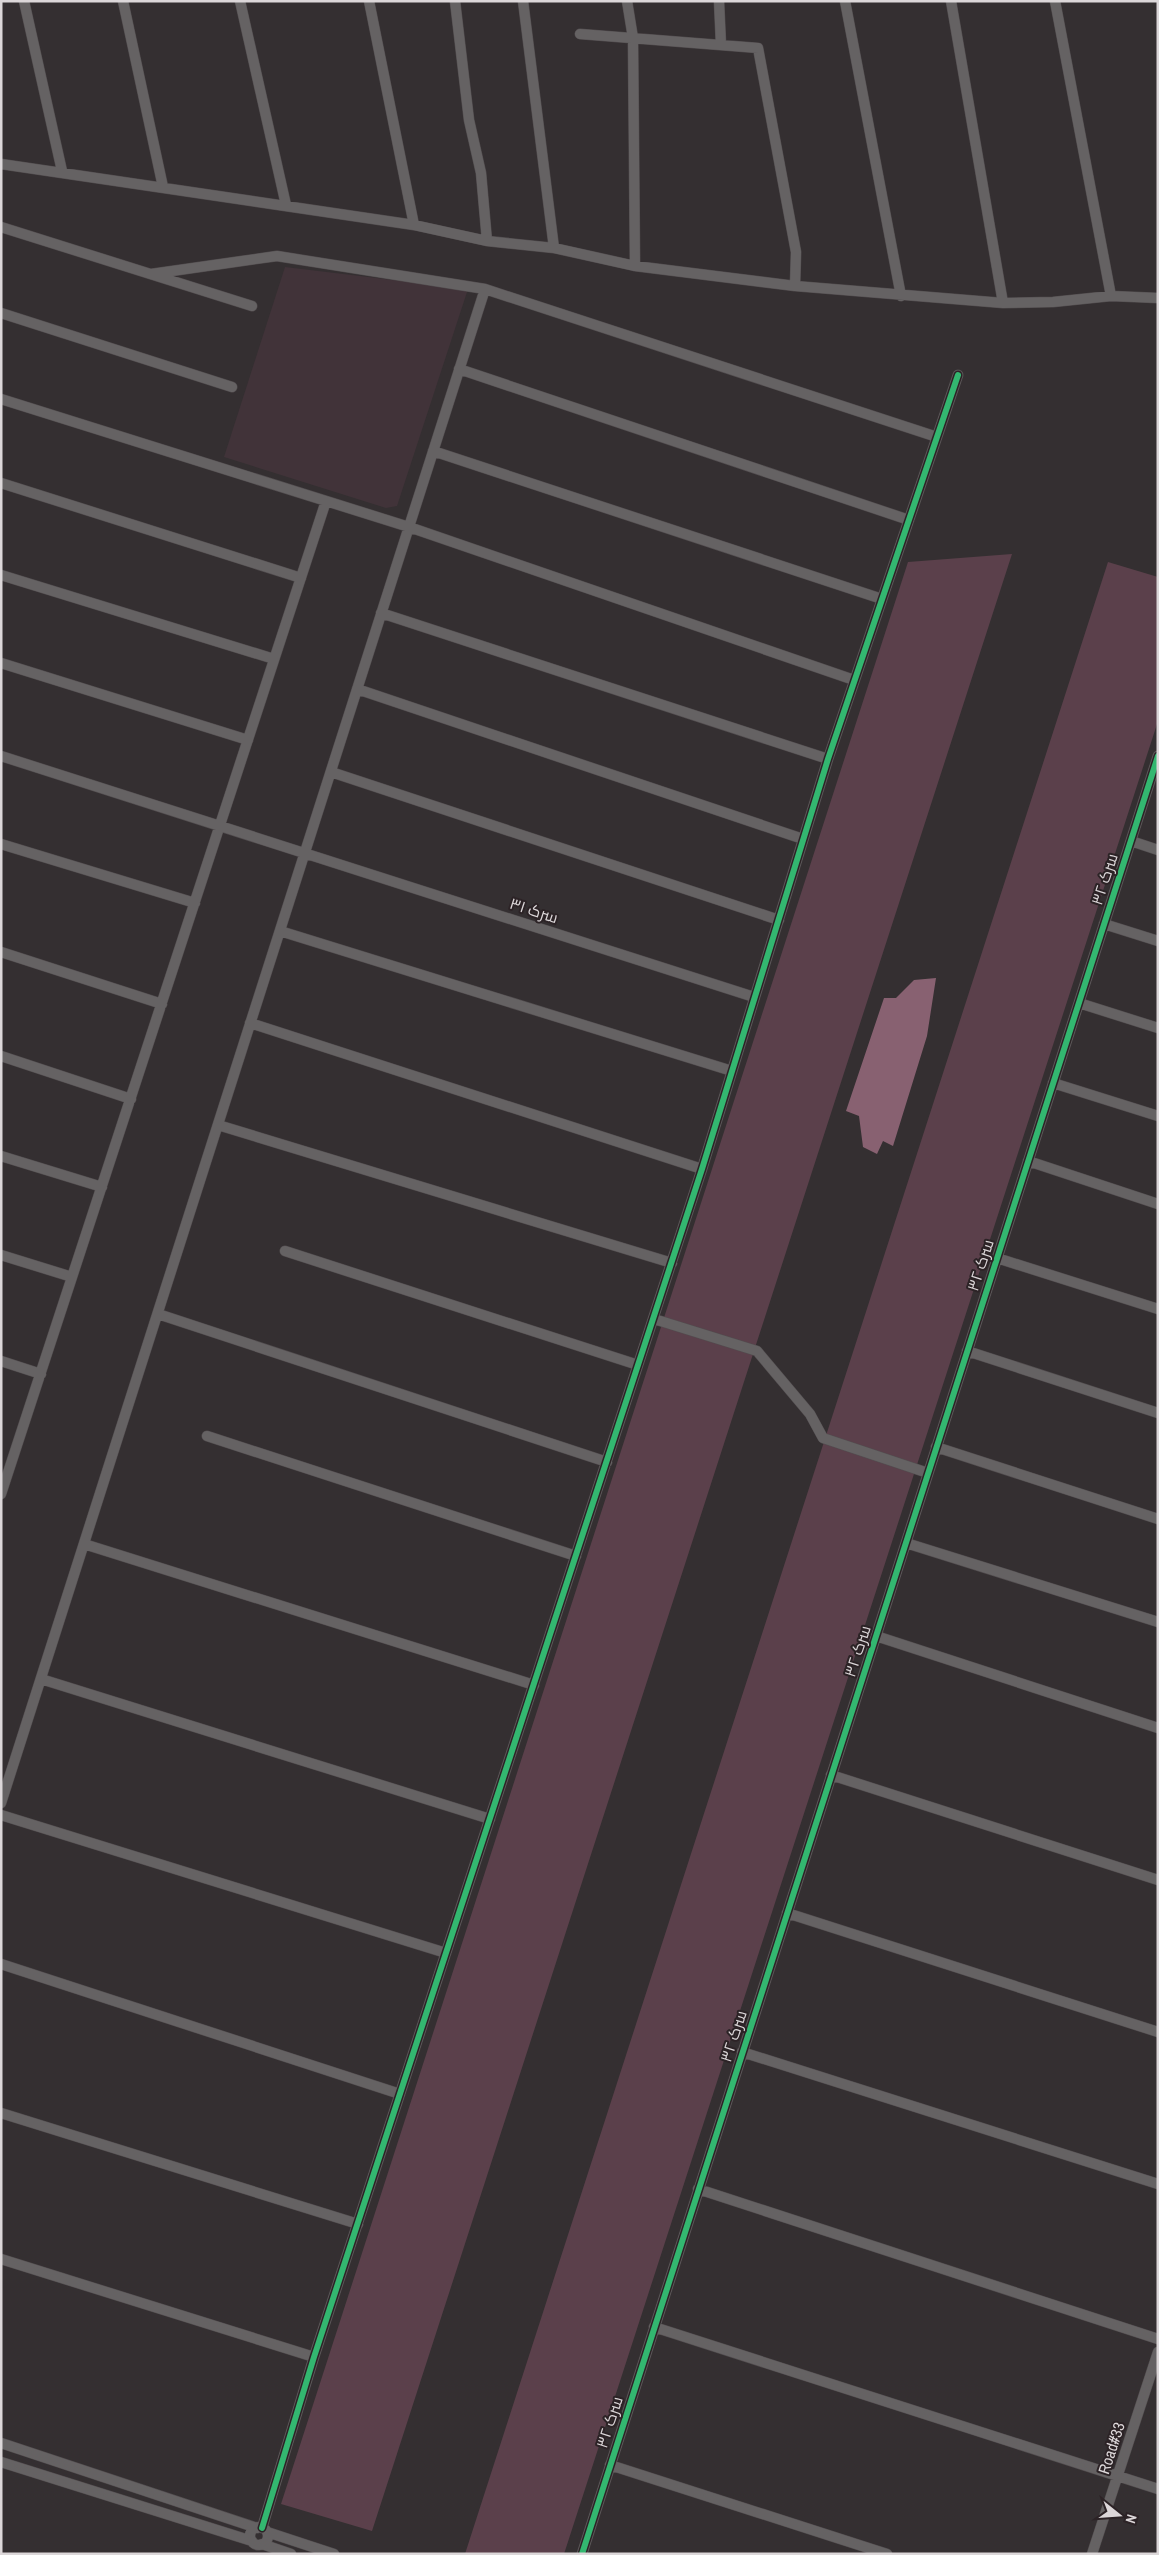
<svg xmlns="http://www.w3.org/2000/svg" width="1159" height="2555" viewBox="0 0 1159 2555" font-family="'Archivo Narrow',Cairo,sans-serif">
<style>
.built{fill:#413339}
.green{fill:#5b404b}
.water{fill:#886171}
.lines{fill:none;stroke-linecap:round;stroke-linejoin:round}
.minor-casing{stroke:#524d4f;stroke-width:11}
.minor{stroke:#656263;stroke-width:10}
.cycleway-casing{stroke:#2c2326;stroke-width:9}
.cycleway{stroke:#33b770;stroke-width:6}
.labels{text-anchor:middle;stroke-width:4;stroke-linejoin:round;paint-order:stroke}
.street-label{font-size:16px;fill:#dcd7d9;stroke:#2c2326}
</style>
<rect width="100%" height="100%" fill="#342f31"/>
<path class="built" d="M285 267 468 289 397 506 386 508 224 457Z"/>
<path class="green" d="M1012 554 372 2531 281 2504 908 562Z
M1108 562 1158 577V721L564 2554H465Z"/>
<path class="water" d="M936 978 927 1036 893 1146 883 1141 877 1154 863 1147 859 1116 846 1111 884 998H896L914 980Z"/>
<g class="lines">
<g class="minor-casing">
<path id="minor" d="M24 1 62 171
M123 1 163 187
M240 1 286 205
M369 1 414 225
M455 1 469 120 481 173 487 241
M523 1 554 248
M627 1 633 38 635 266
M719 1 721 45
M845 1 901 296
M951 1 1003 303
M1055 1 1111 296
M580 34 758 48 796 252 795 286
M1 164 414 225 487 241 554 248 635 266 795 286 1003 303 1053 302 1111 296 1158 298
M1 227 252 306
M151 274 277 256 485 289 937 437
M1 313 232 387
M459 369 909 520
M1 399 409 527 854 680
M433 451 882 599
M1 483 301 578
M1 575 274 659
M381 613 828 759
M1 663 248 740
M357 689 803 839
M1 756 754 997
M331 772 779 920
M1131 841 1158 850
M1 844 195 903
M1104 924 1158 941
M280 931 732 1071
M1 952 162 1004
M1079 1003 1158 1028
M250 1023 702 1169
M1 1056 131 1099
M1053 1083 1158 1116
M218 1125 672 1263
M1 1156 102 1187
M1028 1161 1158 1204
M285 1251 638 1365
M1 1255 72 1277
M997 1258 1158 1309
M158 1314 607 1462
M654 1319 757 1351 810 1414 823 1438 928 1473
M967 1351 1158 1413
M1 1361 41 1374
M207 1436 576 1556
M936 1447 1158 1519
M1 1494 326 501
M906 1543 1158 1622
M84 1544 534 1685
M876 1636 1158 1728
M41 1679 490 1819
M831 1775 1158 1880
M1 1803 485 289
M1 1815 446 1953
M787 1913 1158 2032
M1 1964 400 2094
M742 2052 1158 2184
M1 2113 358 2224
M698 2189 1158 2339
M1 2259 314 2357
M654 2327 1158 2489
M1 2443 257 2528
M1 2462 252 2541
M610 2465 887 2554
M250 2536a9 9 0 1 1 18 0a9 9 0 1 1-18 0Z
M262 2528 314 2357 702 1169 828 759 958 375
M267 2532 334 2554
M262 2544 291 2554
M582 2554 1158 756
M1092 2554 1158 2352"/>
</g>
<use href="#minor" class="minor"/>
<g class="cycleway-casing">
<path id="cycleway" d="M262 2528 314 2357 702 1169 828 759 958 375
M582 2554 1158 756"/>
</g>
<use href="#cycleway" class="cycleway"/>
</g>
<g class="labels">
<g class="street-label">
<text transform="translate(1104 879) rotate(-72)" y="6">سرک ۳۲</text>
<text transform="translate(534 910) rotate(18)" y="6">سرک ۳۱</text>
<text transform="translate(980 1265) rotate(-72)" y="6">سرک ۳۲</text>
<text transform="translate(857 1651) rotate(-72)" y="6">سرک ۳۲</text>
<text transform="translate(733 2036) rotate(-72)" y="6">سرک ۳۲</text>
<text transform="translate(609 2422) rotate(-72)" y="6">سرک ۳۲</text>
<text transform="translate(1111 2448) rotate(-72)" y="6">Road#33</text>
</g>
</g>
<rect width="1159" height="2555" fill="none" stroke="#dcd7d9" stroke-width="5"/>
<g transform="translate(1119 2515) rotate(107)" stroke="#2c2326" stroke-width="4" paint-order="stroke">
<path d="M0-4L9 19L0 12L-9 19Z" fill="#dcd7d9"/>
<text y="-8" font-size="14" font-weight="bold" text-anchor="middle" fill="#dcd7d9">N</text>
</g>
</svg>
